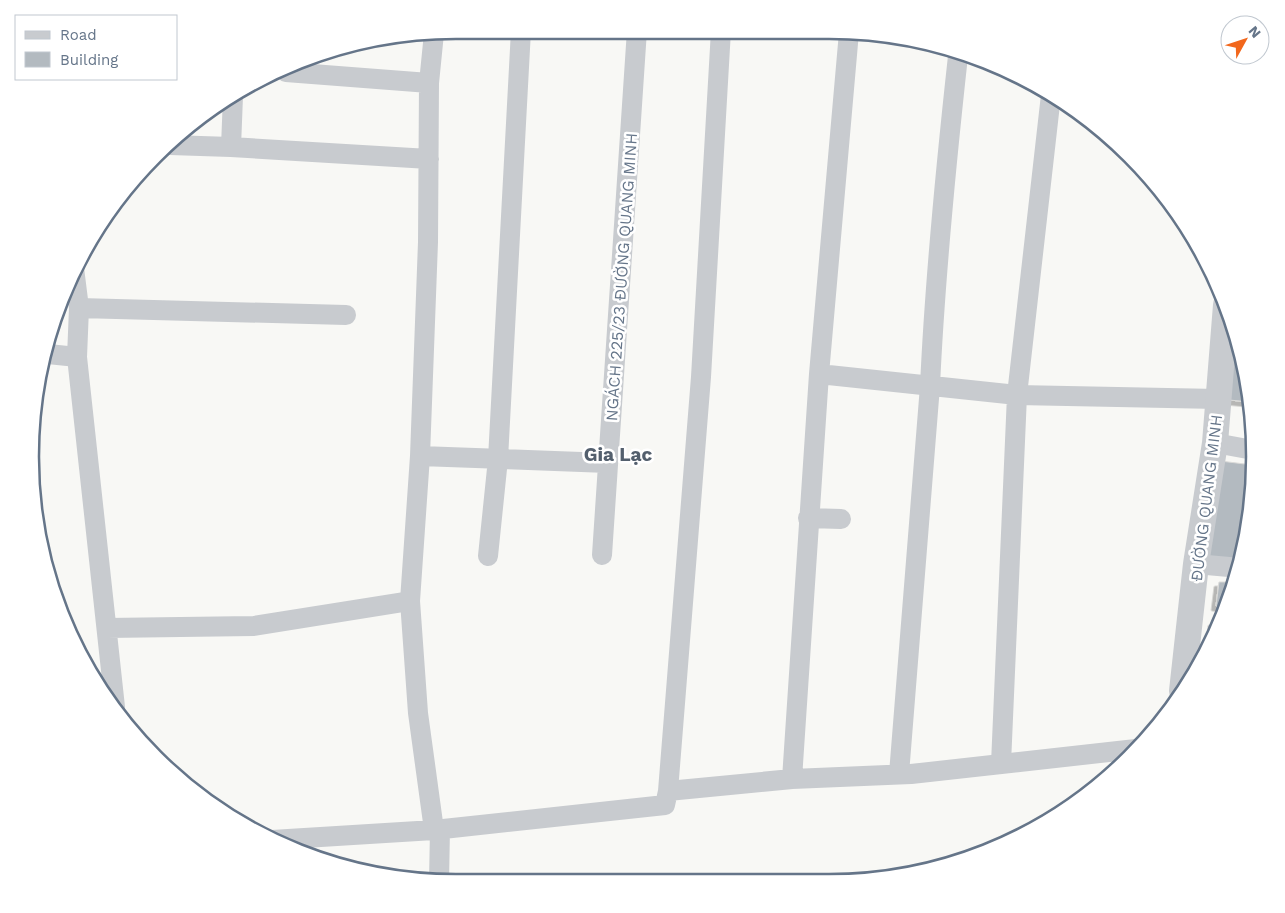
<svg xmlns="http://www.w3.org/2000/svg" width="1285" height="913" viewBox="0 0 1285 913" font-family="'Work Sans',sans-serif">
<style>
.building{fill:#b3bac0;stroke:#dadad8;filter:url(#shadow)}
.lines{fill:none;stroke-linecap:round;stroke-linejoin:round}
.minor{stroke:#c8cbcf;stroke-width:20}
.tertiary{stroke:#c8cbcf;stroke-width:26}
.labels{text-anchor:middle;stroke-width:5;stroke-linejoin:round;paint-order:stroke}
.street-label{font-size:16px;fill:#657589;stroke:#fff}
.quarter-label{font-size:19px;font-weight:bold;fill:#535f6d;stroke:#fff}
.rim{fill:none;stroke:#657589;stroke-width:2.5}
</style>
<defs>
<filter id="shadow"><feDropShadow dx="-4.5" dy="4.5" stdDeviation="0" flood-color="#0004"/></filter>
</defs>
<rect width="100%" height="100%" fill="#f8f8f5"/>
<path class="building" d="M1236 333 1251 402 1218 399Z
M1212 460 1253 465 1254 485 1240 568 1196 564Z
M1219 582H1235L1225 607 1216 606Z
M1213 621 1220 622 1211 645Z"/>
<g class="lines">
<path class="minor" d="M434 33 429 83 428 242 420 456 410 601 418 713 434 830
M286 72 429 83
M170 145 231 147 429 159
M231 147 233 96
M74 268 79 308 77 357 115 707
M79 308 346 315
M48 354 77 357
M819 374 1017 395 1218 399
M1215 443 1253 450
M420 456 608 463
M808 518 841 519
M602 555 637 30
M488 556 498 459 521 30
M1196 564 1240 568
M107 628 254 626 410 601
M1001 764 1017 395 1051 95
M899 774 930 386C935 276 946 165 958 56
M792 779 819 374 849 32
M668 791 792 779 911 774 1136 749
M272 840 434 830 665 805 668 791 701 377 721 30
M439 882 440 829"/>
<path class="tertiary" d="M1182 691 1196 564 1215 443 1226 305"/>
</g>
<g class="labels">
<g class="street-label">
<text transform="translate(621 277) rotate(-86)" y="6">NGÁCH 225/23 ĐƯỜNG QUANG MINH</text>
<text transform="translate(1206 498) rotate(-83)" y="6">ĐƯỜNG QUANG MINH</text>
</g>
<g class="quarter-label">
<text x="618" y="461">Gia Lạc</text>
</g>
</g>
<path d="M0 0H1285V913H0ZM456 39H829A417 417 0 0 1 1246 456V457A417 417 0 0 1 829 874H456A417 417 0 0 1 39 457V456A417 417 0 0 1 456 39Z" fill="#fff" fill-rule="evenodd"/>
<path class="rim" d="M456 39H829A417 417 0 0 1 1246 456V457A417 417 0 0 1 829 874H456A417 417 0 0 1 39 457V456A417 417 0 0 1 456 39Z"/>
<rect x="15" y="15" width="162" height="65" fill="#ffffff" stroke="#c1c8d0"/>
<rect x="25" y="31" width="25" height="8" fill="#c8cbcf" stroke="#c1c8d0"/>
<text x="60" y="40" font-size="15" fill="#657589">Road</text>
<rect x="25" y="52" width="25" height="15" fill="#b3bac0" stroke="#c1c8d0"/>
<text x="60" y="65" font-size="15" fill="#657589">Building</text>
<g transform="translate(1245 40) rotate(50)"><circle r="24" fill="#ffffff" stroke="#c1c8d0"/>
<path d="M0-4L9 19L0 12L-9 19Z" fill="#f2671c"/>
<text y="-8" font-size="14" font-weight="bold" text-anchor="middle" fill="#657589">N</text>
</g>
</svg>
